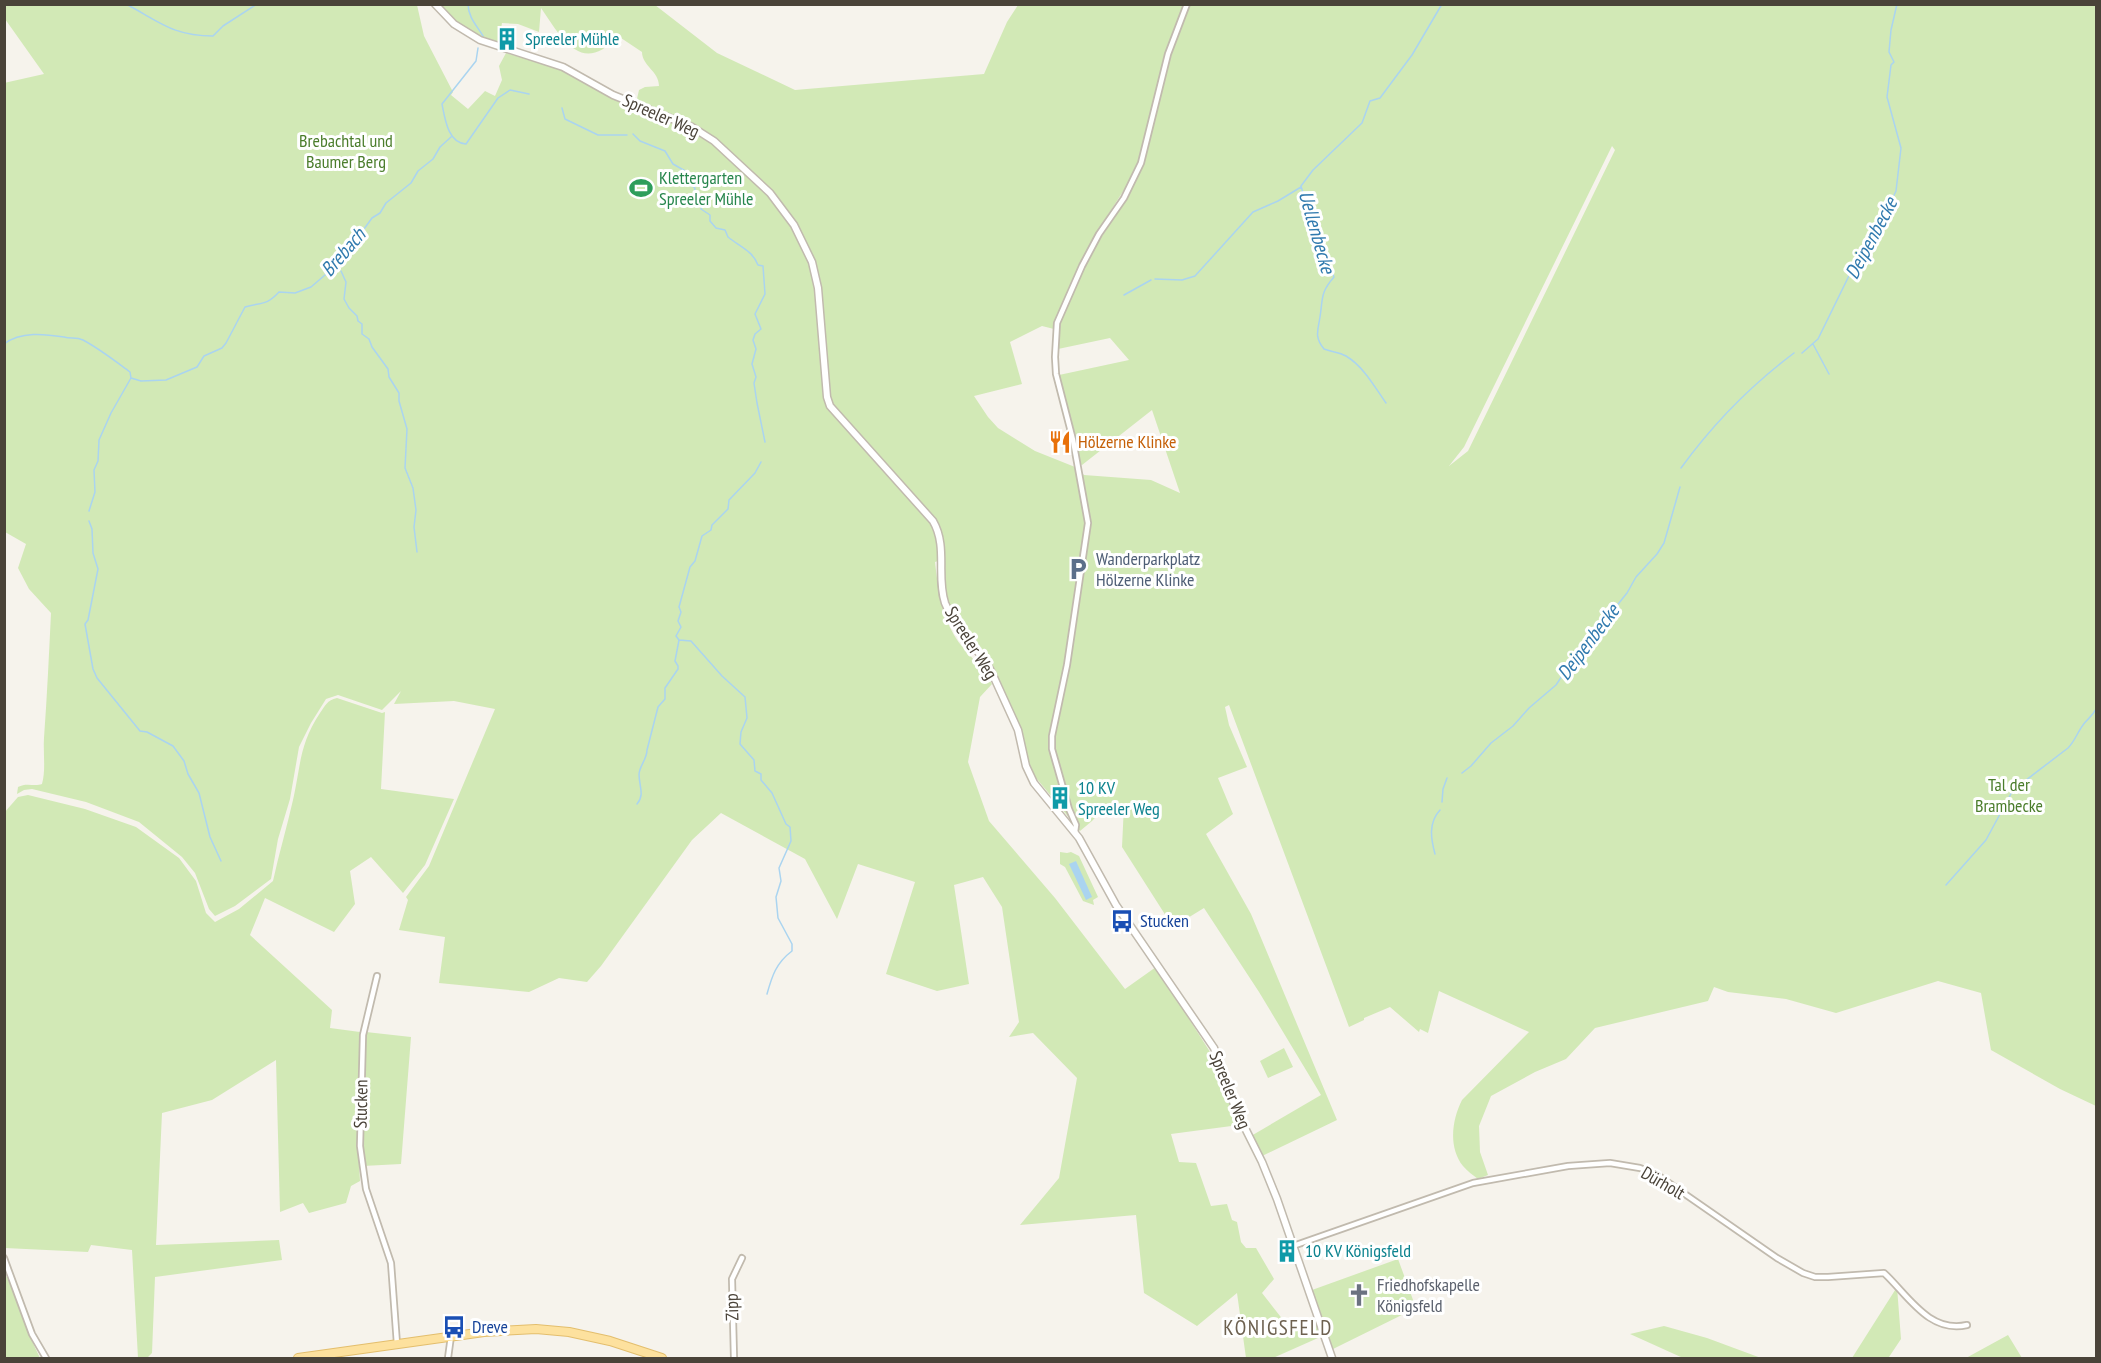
<svg xmlns="http://www.w3.org/2000/svg" width="2101" height="1363" viewBox="0 0 2101 1363" font-family="'PT Sans Narrow',sans-serif">
<style>
.green{fill:#d2e9b6;fill-rule:evenodd}
.water{fill:#aad4f0}
.lines{fill:none;stroke-linecap:round;stroke-linejoin:round}
.stream{stroke:#aad4f0;stroke-width:1.5}
.minor-casing{stroke:#c1baae;stroke-width:8}
.tertiary-casing{stroke:#c1baae;stroke-width:9}
.primary-casing{stroke:#e3be6d;stroke-width:10}
.minor{stroke:#fff;stroke-width:4.5}
.tertiary{stroke:#fff;stroke-width:6}
.primary{stroke:#fde19e;stroke-width:8}
.labels{text-anchor:middle;stroke-width:6;stroke-linejoin:round;paint-order:stroke}
.culture-label{font-size:18px;fill:#0d838f;stroke:#fff;text-anchor:start}
.street-label{font-size:18px;fill:#4a4339;stroke:#fff}
.park-label{font-size:18px;fill:#4b7d2c;stroke:#fff}
.leisure-label{font-size:18px;fill:#27864d;stroke:#fff;text-anchor:start}
.food-label{font-size:18px;fill:#c56008;stroke:#fff;text-anchor:start}
.service-label{font-size:18px;fill:#4e5e75;stroke:#fff;text-anchor:start}
.transit-label{font-size:18px;fill:#164399;stroke:#fff;text-anchor:start}
.worship-label{font-size:18px;fill:#5b616d;stroke:#fff;text-anchor:start}
.water-label{font-size:20px;font-style:italic;fill:#307aae;stroke:#fff}
.quarter-label{font-size:21px;letter-spacing:1.5px;fill:#6d6150;stroke:#fff}
</style>
<rect width="100%" height="100%" fill="#f6f3ec"/>
<path class="green" d="M4 5H417L424 36 453 92 451 95 468 109 485 91 495 96 502 80 499 66 506 53 562 70 625 103 679 123 712 143 768 195 792 226 811 263 815 279 819 309C821 249 781 203 740 165 725 151 711 138 693 128 668 114 640 105 613 95L636 103 639 90 645 87 659 86C659 71 642 66 642 52L618 36C582 76 562 39 541 8L539 32 518 24 502 23 498 45C475 34 452 25 437 5H655L717 53 795 90 984 74 1007 22 1018 5H1184L1168 50 1136 171 1092 240 1057 316 1054 329 1042 326 1010 342 1022 384 974 396 988 417 998 428 1035 451 1075 467 1084 475 1151 480 1180 493 1152 410 1082 465 1080 464 1076 437 1059 375 1129 360 1110 338 1058 349C1058 288 1104 239 1132 188 1146 164 1150 137 1156 110 1165 74 1174 38 1189 5H2096V1106L2060 1089 1991 1050 1981 993 1938 981 1836 1013 1786 999 1728 992 1714 987 1708 1001 1595 1028 1566 1059 1535 1072 1491 1096 1479 1126 1480 1152 1488 1175 1478 1179C1473 1175 1467 1171 1463 1166 1448 1147 1452 1120 1462 1100L1529 1032 1439 991 1428 1033 1420 1029 1419 1032 1390 1007 1364 1018V1020L1349 1027 1229 705 1225 707 1229 725 1247 767 1218 778 1233 814 1206 834 1251 914 1337 1120 1262 1156 1251 1136 1321 1095 1259 992 1204 908 1173 927 1122 847 1124 805 1106 806 1092 821 1080 831 1032 773 1020 729 994 671 964 633 950 608 945 591 944 559 935 562C938 588 941 613 954 635 964 653 983 665 992 684L980 697 968 762 989 821 1055 898 1125 989 1156 967 1212 1055 1239 1125 1171 1134 1179 1162 1196 1163 1211 1206 1227 1204 1232 1220 1237 1222 1241 1242 1246 1248H1256L1274 1279 1262 1293 1291 1330 1316 1316 1326 1331 1312 1290 1398 1259 1416 1308 1333 1349 1327 1334 1273 1358H1246L1237 1293 1197 1326 1144 1293 1136 1215 1020 1225 1059 1178 1077 1078 1033 1033 1009 1037 1019 1022 1002 907 983 877 954 885 969 984 937 991 886 974 915 882 858 864 837 919 805 859 721 813 692 840 601 966 587 982 559 978 529 992 439 983 445 937 399 930 408 900 406 897 429 866 495 709 454 701 394 704 401 691 382 710 338 695 326 699 311 723 299 747 290 799 278 839 271 879 235 906 215 916 209 909 195 873 182 857 139 822 86 802 32 789 24 790 17 794 18 787C27 782 34 787 42 784 46 770 43 753 44 738 47 696 49 655 51 613L29 589 18 568 26 544 5 532 4 83 44 74 5 19ZM1612 146 1615 150 1468 451 1449 466 1464 447Z
M337 698 382 713 385 712 381 789 454 799 425 865 403 893 371 857 350 871 355 904 334 932 265 898 250 935 332 1010 330 1028 360 1032 358 1147 360 1181 351 1186 346 1203 309 1213 303 1203 280 1212 276 1060 212 1100 162 1113 156 1245 279 1240 282 1260 155 1277 152 1353 147 1358H138L132 1250 91 1245 88 1252 5 1248 4 813 18 797 28 795 85 809 136 827 179 858 196 881 206 913 215 922 239 909 273 881C279 853 287 827 293 800 301 765 299 745 320 713 325 706 327 700 337 698Z
M1060 852 1067 853 1071 852 1079 856 1098 897 1093 900 1094 905 1083 901 1065 867 1060 864Z
M366 1032 411 1037 401 1164 363 1166 361 1146Z
M1284 1048 1293 1067 1268 1078 1260 1061Z
M4 1271C18 1300 26 1330 40 1358H5Z
M1897 1287 1901 1339 1889 1357 1897 1358H1852Z
M1664 1326 1707 1338 1761 1358H1683L1630 1334Z
M2008 1335 2022 1358H1966Z"/>
<path class="water" d="M1076 861 1092 897 1086 900 1069 864Z"/>
<g class="lines">
<path class="stream" d="M126 4C160 22 173 36 213 36L223 26 257 4
M468 4C468 17 477 26 483 36
M478 48 476 61 442 104C445 119 448 143 466 144L498 98 510 90 529 94
M562 108 565 119 598 135H627
M633 134 640 141 665 151 673 164 687 172 692 186 695 188C693 195 699 201 702 206L701 209 710 215V221L716 228 725 230 728 237C739 246 753 251 758 265L763 266 765 294 755 314 761 329 755 334 753 340 756 349 752 364 756 377 754 383 757 403 765 442
M341 271 346 282 344 299 349 308 357 316 358 321 362 324V334L369 339 372 347 388 369 389 377 399 393V401L407 429 405 468 413 488 416 510 414 527 417 552
M1155 279 1182 280 1195 276 1253 212 1278 201 1301 187
M1124 295 1151 280
M4 344C21 331 45 334 64 337 71 339 76 337 83 340 100 349 115 361 130 372L131 378 141 381 166 380 197 367 204 356 222 348 226 343 245 307C262 302 266 306 279 292L295 293 311 287 339 263 351 243 356 240 372 218 380 213 386 203 411 183 418 171 433 159 440 147 451 137
M1813 344 1829 374
M1802 353 1818 339 1866 241 1883 219 1896 191 1901 148 1887 97 1891 65 1894 62 1889 52 1891 30 1897 4
M1386 403C1374 386 1364 367 1346 356 1339 352 1332 352 1324 349 1314 337 1318 330 1320 317 1323 298 1320 293 1334 277L1308 210 1301 186 1313 170 1362 123 1370 101 1380 98 1412 55 1442 4
M761 462 755 473 729 500 728 509 712 525 711 530 702 536 695 561 690 567 679 607 681 612 678 621 681 627 676 636 679 640 691 641 722 676 745 697 747 718 741 732 740 744 754 760 755 771 761 774V780L772 793 786 824 790 827 791 841 779 868 781 881 776 897 778 918 792 944V951C776 963 772 976 767 994
M1681 468C1713 424 1750 386 1794 353
M89 511 95 492 94 470 98 461 99 440 111 413 131 378
M89 521 92 529 93 553 98 569 88 620 85 624 93 669 97 678 140 731 147 732 173 746 184 761 188 774 199 793 210 837 221 861
M1462 773 1471 766 1491 743 1513 726 1529 708 1556 685 1570 664 1627 593 1636 577 1657 554 1664 543 1680 487
M1442 802 1443 789 1447 778
M637 804C645 795 639 786 639 774 640 765 647 759 647 750L658 707 665 699V688L678 669V666L675 661 679 640
M1435 854C1431 839 1428 823 1440 810
M1946 885 1986 840 2013 790 2068 748C2075 741 2077 733 2083 725 2087 719 2092 717 2096 709"/>
<g class="minor-casing">
<path id="minor" d="M1075 832 1076 825 1069 809 1058 770 1052 749V736L1067 665 1088 523 1073 440 1056 374 1055 357 1057 323 1082 266 1099 234 1124 198 1141 163 1168 54 1187 4
M377 976 363 1035 360 1146 366 1189 391 1263 397 1344
M1293 1246 1473 1183 1568 1166 1610 1163 1640 1168 1656 1174 1777 1258 1803 1273 1815 1277H1828L1884 1273C1907 1294 1929 1334 1967 1325
M4 1258 32 1334 46 1358
M448 1358 451 1336
M734 1358 732 1279 742 1258"/>
</g>
<g class="tertiary-casing">
<path id="tertiary" d="M435 4 454 24 480 40 563 67 613 95 692 127 714 141 770 193 794 225 812 262 818 288 827 397 830 406 933 521C948 547 936 576 945 603 956 633 979 647 992 673L1018 730 1026 766 1034 783 1079 838 1116 905 1214 1048 1236 1110 1262 1162 1277 1199 1332 1358"/>
</g>
<g class="primary-casing">
<path id="primary" d="M298 1358 484 1332 536 1329 569 1332 610 1341 662 1358"/>
</g>
<use href="#minor" class="minor"/>
<use href="#tertiary" class="tertiary"/>
<use href="#primary" class="primary"/>
</g>
<defs>
<g id="building-bare" transform="scale(1.8)"><path d="M-4-6H4V6H1V3H-1V6H-4ZM-2.5-4.3h1.7v1.8h-1.7ZM.8-4.3h1.7v1.8H.8ZM-2.5-1h1.7V.8h-1.7ZM.8-1h1.7V.8H.8Z" fill="#0f9aa8" stroke="#fff" stroke-width="2.5" paint-order="stroke"/></g>
<g id="stadium-bare" transform="scale(1.8)"><path d="M0-5a6.5 5 0 1 0 0 10a6.5 5 0 1 0 0-10ZM-3.5-1.8h7v3.6h-7Z" fill="#2e9e5b" stroke="#fff" stroke-width="2.5" paint-order="stroke"/></g>
<g id="restaurant-bare" transform="scale(1.8)"><path d="M-5-6h1v4h1v-4h1v4h1v-4h1v5L-1.5 .5V6h-2V.5L-5-1ZM5-6V6H3V1.5H1.5Q1.5-4 5-6Z" fill="#e8710a" stroke="#fff" stroke-width="2.5" paint-order="stroke"/></g>
<g id="parking-bare" transform="scale(1.8)"><path d="M-3.5-5.5H1a3.5 3.5 0 0 1 0 7H-1V5.5H-3.5ZM-1-3.4V-.6H.8a1.4 1.4 0 0 0 0-2.8Z" fill="#5c6f8a" stroke="#fff" stroke-width="2.5" paint-order="stroke"/></g>
<g id="bus-bare" transform="scale(1.8)"><path d="M-5-6H5V4H4V6H2V4H-2V6H-4V4H-5ZM-3.5-4V0h7V-4ZM-3.5 1.2v1.5H-2V1.2ZM2 1.2v1.5H3.5V1.2Z" fill="#1a4fb4" stroke="#fff" stroke-width="2.5" paint-order="stroke"/></g>
<g id="church-bare" transform="scale(1.8)"><path d="M-1.2-6h2.4v3.5h3.3v2.4h-3.3V6h-2.4V-.1h-3.3v-2.4h3.3Z" fill="#6b7280" stroke="#fff" stroke-width="2.5" paint-order="stroke"/></g>
</defs>
<g fill-rule="evenodd">
<use href="#building-bare" x="507" y="39"/>
<use href="#stadium-bare" x="641" y="188"/>
<use href="#restaurant-bare" x="1060" y="442"/>
<use href="#parking-bare" x="1078" y="569"/>
<use href="#building-bare" x="1060" y="798"/>
<use href="#bus-bare" x="1122" y="921"/>
<use href="#building-bare" x="1287" y="1251"/>
<use href="#church-bare" x="1359" y="1295"/>
<use href="#bus-bare" x="454" y="1327"/>
</g>
<g class="labels">
<g class="culture-label">
<text x="525" y="45">Spreeler Mühle</text>
<text x="1078" y="794">10 KV<tspan x="1078" dy="21">Spreeler Weg</tspan></text>
<text x="1305" y="1257">10 KV Königsfeld</text>
</g>
<g class="street-label">
<text transform="translate(661 116) rotate(24)" y="6">Spreeler Weg</text>
<text transform="translate(971 643) rotate(58)" y="6">Spreeler Weg</text>
<text transform="translate(1230 1090) rotate(68)" y="6">Spreeler Weg</text>
<text transform="translate(361 1104) rotate(-89)" y="6">Stucken</text>
<text transform="translate(1663 1183) rotate(30)" y="6">Dürholt</text>
<text transform="translate(732 1307) rotate(-92)" y="6">Zipp</text>
</g>
<g class="park-label">
<text x="346" y="147">Brebachtal und<tspan x="346" dy="21">Baumer Berg</tspan></text>
<text x="2009" y="791">Tal der<tspan x="2009" dy="21">Brambecke</tspan></text>
</g>
<g class="leisure-label">
<text x="659" y="184">Klettergarten<tspan x="659" dy="21">Spreeler Mühle</tspan></text>
</g>
<g class="food-label">
<text x="1078" y="448">Hölzerne Klinke</text>
</g>
<g class="service-label">
<text x="1096" y="565">Wanderparkplatz<tspan x="1096" dy="21">Hölzerne Klinke</tspan></text>
</g>
<g class="transit-label">
<text x="1140" y="927">Stucken</text>
<text x="472" y="1333">Dreve</text>
</g>
<g class="worship-label">
<text x="1377" y="1291">Friedhofskapelle<tspan x="1377" dy="21">Königsfeld</tspan></text>
</g>
<g class="water-label">
<text transform="translate(1317 232) rotate(74)" y="7">Uellenbecke</text>
<text transform="translate(1871 238) rotate(-62)" y="7">Deipenbecke</text>
<text transform="translate(343 252) rotate(-49)" y="7">Brebach</text>
<text transform="translate(1588 642) rotate(-53)" y="7">Deipenbecke</text>
</g>
<g class="quarter-label">
<text x="1278" y="1335">KÖNIGSFELD</text>
</g>
</g>
<rect width="2101" height="1363" fill="none" stroke="#4a4339" stroke-width="12"/>
</svg>
